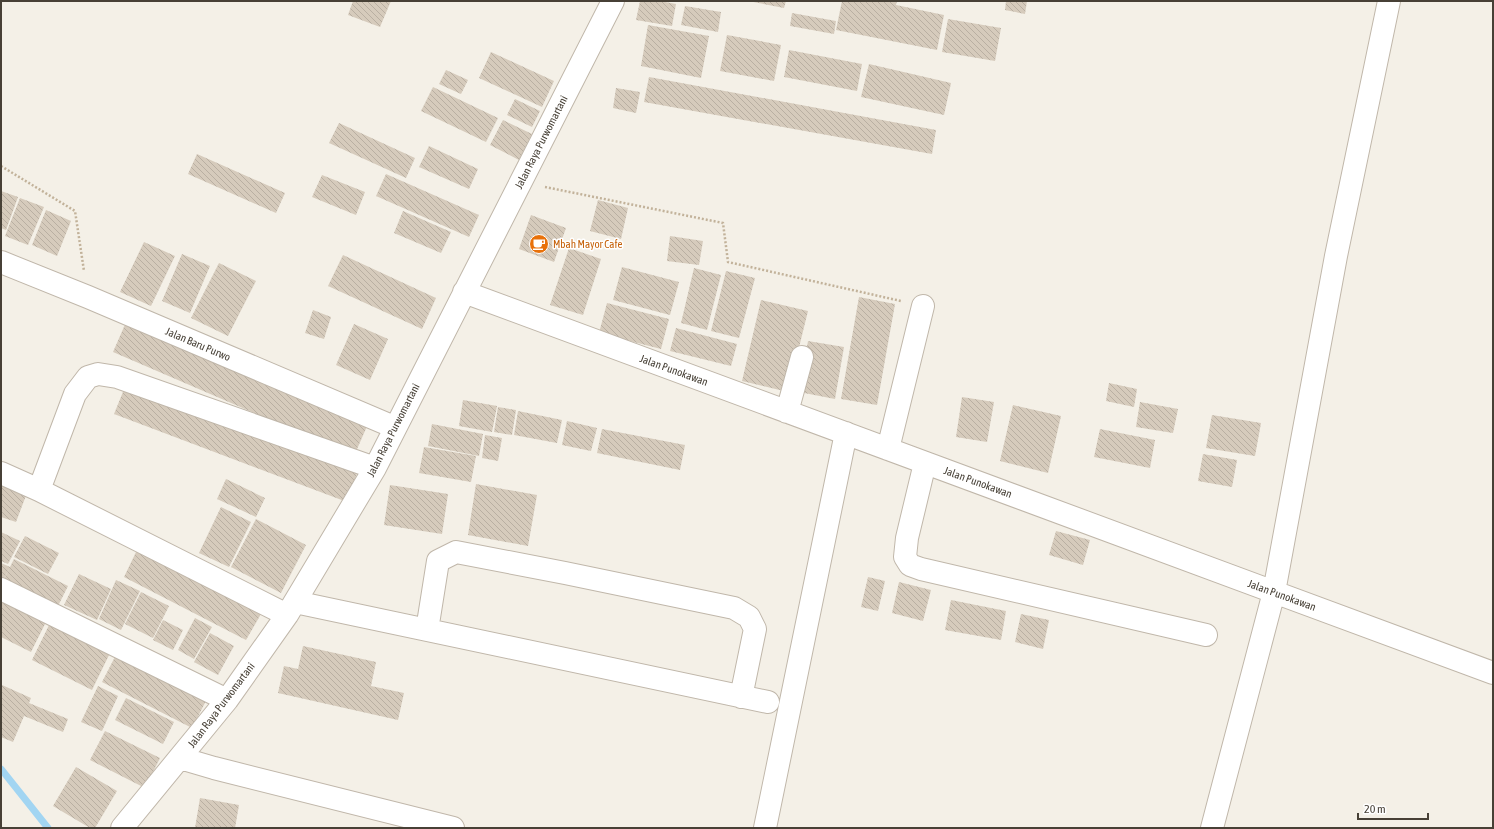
<svg xmlns="http://www.w3.org/2000/svg" width="1494" height="829" viewBox="0 0 1494 829" font-family="'Asap Condensed',sans-serif">
<style>
.lines{fill:none;stroke-linecap:round;stroke-linejoin:round}
.stream{stroke:#a2d5f2;stroke-width:7}
.building{fill:url(#building-back-hatch)}
.minor-casing{stroke:#c0b7aa;stroke-width:24}
.path{stroke:#c2b29a;stroke-width:2.5;stroke-dasharray:2 2;stroke-linecap:butt}
.minor{stroke:#fff;stroke-width:22}
.labels{text-anchor:middle;stroke-width:3;stroke-linejoin:round;paint-order:stroke}
.street-label{font-size:11px;fill:#474036;stroke:#fff}
.food-label{font-size:11px;fill:#c56008;stroke:#fff;text-anchor:start}
</style>
<defs>
<pattern id="building-back-hatch" width="6" height="6" patternUnits="userSpaceOnUse"><rect width="6" height="6" fill="#d6cbbc"/><path d="M-1 5l2 2M0 0l6 6M5-1l2 2" fill="none" stroke="#b9afa2"/></pattern>
</defs>
<rect width="100%" height="100%" fill="#f4f0e7"/>
<g class="lines">
<path class="stream" d="M1 769 48 828"/>
</g>
<path class="building" d="M353 1H391L380 27 348 15Z
M640 1H660L676 4 672 26 636 20Z
M748 1H786L784 8Z
M842 1H897L896 5 944 15 937 50 836 30Z
M1006 1H1027L1025 14 1005 10Z
M685 6 721 12 718 32 681 25Z
M792 13 836 21 834 34 790 26Z
M948 19 1001 28 995 61 942 52Z
M648 25 709 36 701 78 641 66Z
M727 35 781 45 774 81 720 71Z
M789 50 862 64 857 91 784 77Z
M491 52 554 81 542 107 479 78Z
M869 64 951 83 944 115 861 97Z
M446 70 468 80 461 94 439 84Z
M649 77 936 130 932 154 644 102Z
M433 87 498 118 486 142 421 111Z
M616 88 640 92 636 113 613 108Z
M515 99 540 111 532 127 507 115Z
M503 120 532 134 519 160 490 145Z
M339 123 415 158 406 178 329 143Z
M429 146 478 169 469 189 419 167Z
M197 154 285 193 276 213 188 174Z
M386 174 479 215 469 237 376 196Z
M322 175 365 192 356 215 312 197Z
M1 191 18 197 6 230 1 228Z
M20 198 44 207 28 245 5 236Z
M598 200 628 208 621 239 590 231Z
M46 210 71 221 57 256 32 245Z
M403 211 451 232 441 253 394 233Z
M531 215 566 228 554 262 519 249Z
M670 236 703 241 699 265 667 261Z
M144 242 175 256 151 306 120 292Z
M569 248 601 259 583 315 550 305Z
M182 254 210 266 190 313 162 301Z
M343 255 436 298 422 329 328 286Z
M219 263 256 281 228 336 191 318Z
M622 267 679 282 670 315 613 300Z
M694 268 721 275 707 330 681 323Z
M726 271 755 278 739 338 711 331Z
M859 297 895 304 877 405 841 399Z
M761 300 808 311 788 392 742 381Z
M607 303 669 319 661 349 599 333Z
M313 310 331 317 324 339 305 333Z
M127 320 368 424 354 456 113 352Z
M354 324 388 339 370 380 336 365Z
M676 328 737 344 731 366 670 351Z
M808 341 844 347 835 399 799 392Z
M127 382 358 470 347 502 114 414Z
M1109 383 1137 389 1134 407 1106 401Z
M962 397 994 402 987 442 956 437Z
M463 400 497 406 492 432 459 426Z
M1140 402 1178 409 1173 433 1136 427Z
M1013 405 1061 416 1048 473 1000 461Z
M498 407 516 410 512 435 494 432Z
M518 411 562 420 557 443 514 435Z
M1212 415 1261 423 1255 456 1206 448Z
M567 421 597 428 591 451 562 445Z
M432 424 483 434 479 456 428 446Z
M602 429 685 445 680 470 597 453Z
M1100 429 1155 440 1150 468 1094 457Z
M485 435 502 438 498 461 482 458Z
M424 447 476 456 471 482 419 473Z
M1203 454 1237 460 1232 487 1198 481Z
M226 479 265 498 256 517 217 499Z
M1 483 27 493 16 522 1 517Z
M476 484 537 495 528 546 468 535Z
M390 485 448 494 442 534 384 525Z
M221 507 251 522 229 567 199 553Z
M256 519 306 545 281 593 231 567Z
M1056 531 1090 540 1083 565 1049 555Z
M1 532 20 541 8 564 1 561Z
M25 536 59 553 48 574 14 557Z
M137 550 261 614 246 640 124 577Z
M14 559 68 586 56 610 2 583Z
M1 563 10 567 1 584Z
M79 574 111 589 97 620 64 605Z
M868 577 885 581 878 611 861 607Z
M116 580 140 591 121 630 99 619Z
M899 582 931 590 923 621 892 613Z
M141 592 169 606 153 638 125 624Z
M1 597 47 620 31 652 1 637Z
M951 600 1006 611 1001 640 945 630Z
M1021 614 1049 620 1043 649 1015 642Z
M195 618 212 627 194 659 178 650Z
M163 620 183 630 173 650 153 640Z
M51 621 111 651 92 690 32 660Z
M210 633 234 646 218 675 194 662Z
M303 646 376 662 371 686 404 693 398 720 278 693 284 666 298 669Z
M118 651 208 697 192 728 102 682Z
M2 685 31 698 29 703 68 719 63 732 24 716 13 742 1 737Z
M98 686 118 696 102 731 81 722Z
M126 698 174 722 163 744 115 720Z
M105 731 160 758 145 788 90 760Z
M76 767 117 791 95 828H90L53 806Z
M200 798 239 805 235 828H195Z"/>
<g class="lines">
<g class="minor-casing">
<path id="minor" d="M1 262 88 297 394 427
M464 292 1493 673
M787 412 802 357
M888 449 923 306
M925 463 907 538 905 557 910 565 921 569 1206 635
M1 473 39 490 287 615
M39 490 75 394 88 377 98 374 117 377 375 468
M1 589 227 700
M295 602 768 702
M427 630 438 561 456 552 565 573 734 608 749 617 755 629 741 697
M180 758 214 768 453 828
M122 828 227 700 287 615 375 468 613 1
M765 828 846 433
M1212 828 1274 592 1336 256 1389 1"/>
</g>
<path class="path" d="M1 166 75 211 84 271
M545 187 723 223 728 262 901 301"/>
<use href="#minor" class="minor"/>
</g>
<defs>
<g id="cafe-disc" transform="scale(1)"><circle r="9.5" fill="#e8710a" stroke="#fff"/><path d="M-5.5-4.5H6V0H3Q3 3.5 0 3.5H-2.5Q-5.5 3.5-5.5 0ZM3-3.2v2h1.7v-2ZM-6 4.5H4V6H-6Z" fill="#fff"/></g>
</defs>
<g fill-rule="evenodd">
<use href="#cafe-disc" x="539" y="244"/>
</g>
<g class="labels">
<g class="street-label">
<text transform="translate(541 142) rotate(-63)" y="4">Jalan Raya Purwomartani</text>
<text transform="translate(198 344) rotate(23)" y="4">Jalan Baru Purwo</text>
<text transform="translate(674 370) rotate(20)" y="4">Jalan Punokawan</text>
<text transform="translate(393 430) rotate(-63)" y="4">Jalan Raya Purwomartani</text>
<text transform="translate(978 482) rotate(20)" y="4">Jalan Punokawan</text>
<text transform="translate(1282 595) rotate(20)" y="4">Jalan Punokawan</text>
<text transform="translate(221 705) rotate(-53)" y="4">Jalan Raya Purwomartani</text>
</g>
<g class="food-label">
<text x="553" y="248">Mbah Mayor Cafe</text>
</g>
</g>
<rect width="1494" height="829" fill="none" stroke="#474036" stroke-width="4"/>
<path d="M1358 813v6h70v-6" fill="none" stroke="#474036" stroke-width="2"/>
<text x="1364" y="813" font-size="12" fill="#474036" stroke="#ffffff" stroke-width="3" paint-order="stroke">20 m</text>
</svg>
